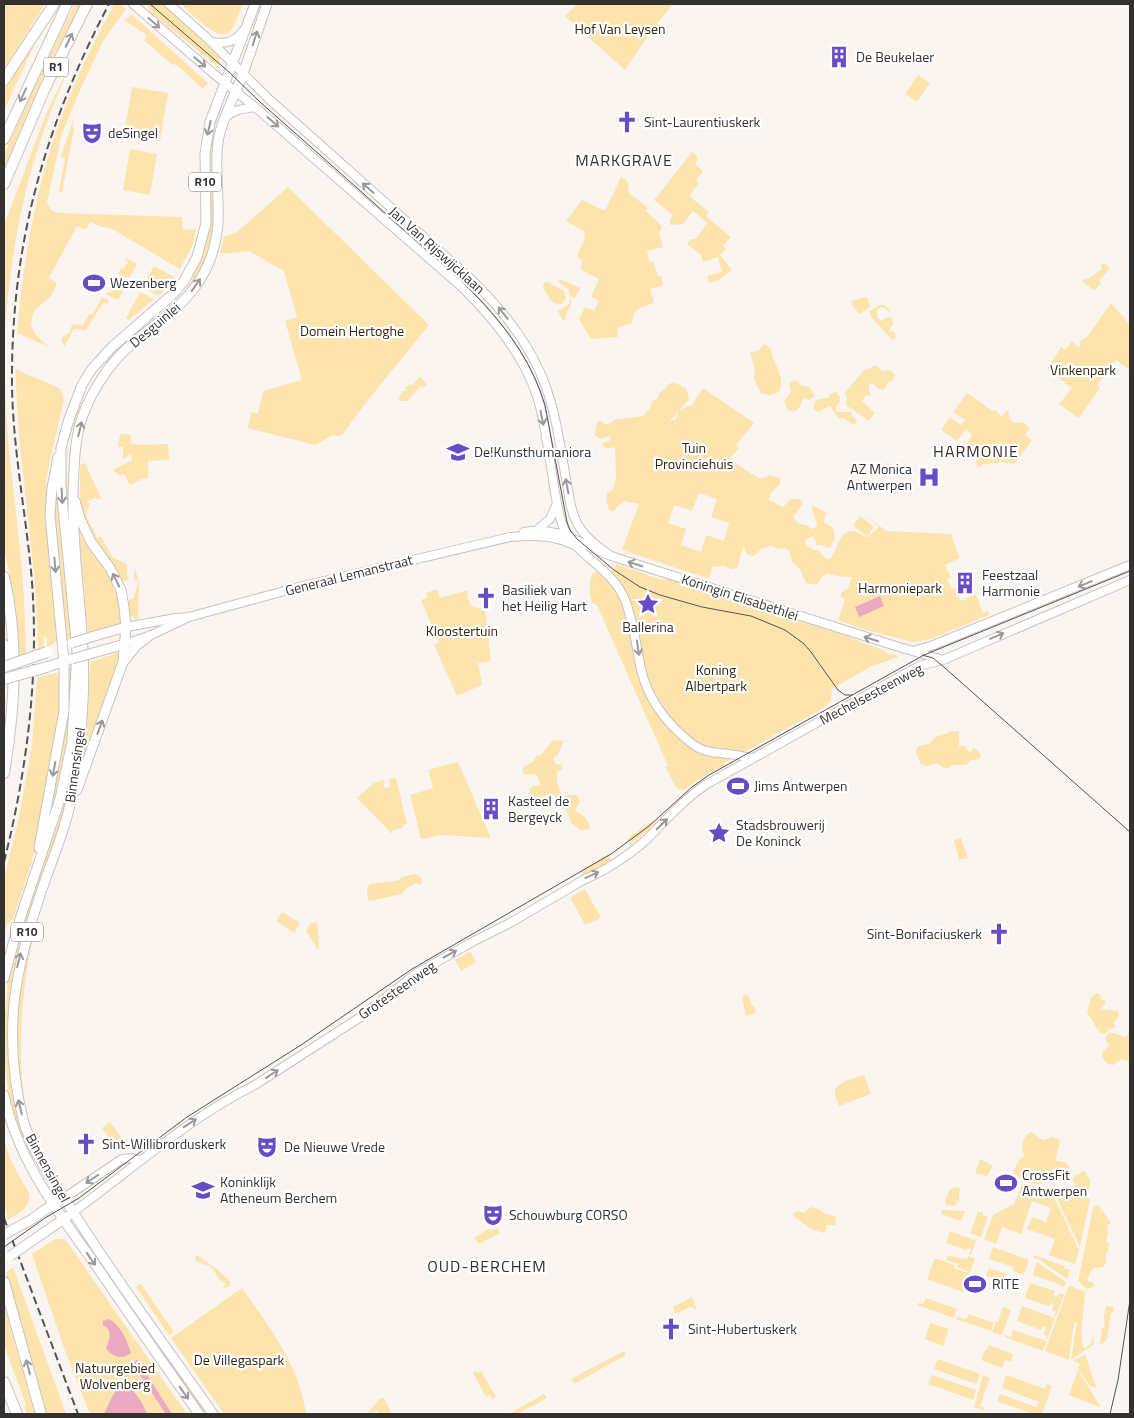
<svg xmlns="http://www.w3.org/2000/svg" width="1134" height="1418" viewBox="0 0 1134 1418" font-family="'Titillium Web',sans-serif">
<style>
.green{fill:#fde3ac;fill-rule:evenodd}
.water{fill:#ecaac2}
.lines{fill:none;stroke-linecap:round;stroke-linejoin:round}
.secondary-casing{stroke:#c9c2c0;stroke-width:10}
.primary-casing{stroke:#c9c2c0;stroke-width:11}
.motorway-casing{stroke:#c9c2c0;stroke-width:12}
.secondary{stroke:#fff;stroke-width:8}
.primary{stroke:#fff;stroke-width:9}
.motorway{stroke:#fff;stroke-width:10}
.tram{stroke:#565352;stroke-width:1}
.rail{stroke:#565352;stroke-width:2;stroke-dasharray:8 4;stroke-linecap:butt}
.primary-bridge-casing{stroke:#c9c2c0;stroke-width:11;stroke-linecap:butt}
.motorway-bridge-casing{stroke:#c9c2c0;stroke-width:12;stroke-linecap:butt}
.primary-bridge{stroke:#fff;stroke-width:9}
.motorway-bridge{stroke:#fff;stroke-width:10}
.oneway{stroke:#9a9898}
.labels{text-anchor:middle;stroke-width:4.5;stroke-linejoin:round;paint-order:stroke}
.shield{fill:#fff;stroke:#71706f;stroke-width:1}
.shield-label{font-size:12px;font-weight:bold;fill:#343231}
.park-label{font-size:14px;fill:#33270c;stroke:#fff}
.poi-label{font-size:14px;fill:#343231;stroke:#fff;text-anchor:start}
.street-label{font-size:14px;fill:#343231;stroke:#fff}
.quarter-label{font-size:16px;letter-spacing:1px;fill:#343231;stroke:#fff}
</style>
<rect width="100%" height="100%" fill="#fbf5f2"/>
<path class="green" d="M4 4H45L4 69Z
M75 4H81L44 75 4 168V156L7 148 41 73Z
M114 4H120L126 9 103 41 81 88 62 133 47 202 52 211 59 213 182 217 183 230 196 229 193 244 180 269 112 229 99 226 90 222 86 230 77 226 49 278 57 283 51 296 35 310 32 317 31 324 35 334 49 347 17 333C24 254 38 174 68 100 81 67 98 35 114 4Z
M148 4H164L221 55 217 66 149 11Z
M181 4H243C239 12 236 26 229 32 218 43 189 11 181 4Z
M577 4H673L649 34 625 70 565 16Z
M132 15 208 83 203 89 177 65 171 64 144 40 147 37 145 34 124 20Z
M40 32 8 102 4 112V89Z
M75 54C60 88 46 122 35 158 18 213 10 270 5 327L4 326V225L46 114Z
M918 75 930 83 917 102 905 94Z
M132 87 168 93 160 141 124 135Z
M217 111 220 112C207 146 212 179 214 214 218 280 156 320 112 358H111C134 331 170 315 189 285 192 282 192 279 193 275 199 259 207 246 209 228 212 186 205 154 217 111Z
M74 117 73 128 74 129 62 192 59 191 65 158 61 157Z
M130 149 157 154 150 195 123 190Z
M692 152 698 157 696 159 698 160 695 164 703 171 696 180 699 183 689 196 709 212 706 216 731 237 723 246 726 249 720 255 732 270 719 280 709 283 707 276 722 272 718 257 703 262 701 255 687 244 691 239H696L707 223 693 211 683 224 670 225V219L673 215 654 200Z
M621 177 628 182 629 193 648 208 646 211 662 226 659 234 663 247 647 251 649 262 653 261 658 276H661L663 285 650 289 654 303C642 306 633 309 632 323L617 328 618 337 591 339 579 319 585 307 594 311 599 301 591 297 599 279 581 270 582 261 577 256 585 238 584 231 566 221 582 200 605 211Z
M288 187 429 325 364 405 343 434 340 436 333 435 315 445 248 428 251 412 258 414 263 391 302 380 285 321 297 317 284 271 249 251 220 254 224 237 237 232Z
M126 258 137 264 130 277H128L127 278 118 274 123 265 122 268 123 269 128 262 126 260 124 263Z
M1104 263 1110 268 1099 281 1101 283 1096 289 1093 290 1082 281 1095 275V274L1102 269 1101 265Z
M154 266 176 278 159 296 142 287Z
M115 279 126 285 118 300 106 294 109 289 108 293H110L114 286 112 285 110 288Z
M560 279 580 288 575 298 571 297V305L565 317 566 319 563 321 558 311 568 305 571 297 568 289 558 282Z
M548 282 564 291 566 298 562 304C551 306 548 295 543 287L544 283Z
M140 292 154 299 129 320 126 318Z
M102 297 109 300 107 304 104 303 101 306 86 330 74 329 64 347 61 338 70 332 72 324 83 325 89 314 92 315Z
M867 297 870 307 860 314 853 307 851 301Z
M1111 303 1130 325V370L1116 360 1108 373 1105 374 1097 385 1100 388 1079 418 1059 404 1072 388 1047 369 1061 347 1065 350 1072 341 1079 348 1081 340 1087 337Z
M880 305H885L890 310 889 312 883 307 879 308 877 310V317L881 321 888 317 892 318 893 325 889 330 895 333 896 337 892 340 871 317 869 311Z
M764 344C773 348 771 353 774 360 778 370 785 382 779 392L771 395 761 394 754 379 755 369 750 353 759 350Z
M4 363 5 364C4 426 14 488 20 550 24 584 25 619 26 653L20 655 16 608 4 549Z
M876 365 882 371 890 370 895 375 892 381 888 382 884 390 877 388 872 383 869 385V391L871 396 866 395 862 401 875 413 869 421 846 405 847 396 844 394 863 371Z
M15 369 61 389 64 399 46 479 57 639 54 644 47 647V637H44L43 647 38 649 35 583 19 436Z
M420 376 427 385 423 388 421 386 407 401H401L398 399 404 390 408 392 405 388 410 384 413 385Z
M794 380 797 381 802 386 809 387 815 396 809 400 804 398C799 406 800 413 788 411L784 401 791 392 789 383Z
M673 382 686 388 689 399 669 422 676 419 679 410 692 405 703 388 754 423 736 445 739 448 730 458C740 467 750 473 761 479L770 475 780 478V484L770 494 769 500 783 507 791 499H800L803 504 793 517 799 524 806 525 812 529 817 527C818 519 810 513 813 505L820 510 826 512 824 522 833 528 835 536 831 547 829 548 821 545H816V541L813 536 806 539 805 543C807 547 814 550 819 551L825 558 829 559C838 551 837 535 850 531 857 529 862 537 868 537L879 527 863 513 886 531 951 534 960 558 945 565 951 577 947 579 952 589 956 588 960 601 976 594 983 613 988 611 989 615 931 639 913 642 866 630 838 620 845 599 841 597V593L848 588 852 577C846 577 832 576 828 573L823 576 817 585 806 583 799 568 792 562C791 554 789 545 778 549L771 546 761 549 754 556 746 554 745 549 743 548 737 568 731 569 722 565 719 567 713 566 709 579 622 550 639 504 625 501 619 505 614 511H610L606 502 607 493 613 489 616 479 615 449 614 447 607 449 601 444 611 440 609 436 600 439 595 435 597 421H601L605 424 611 423 614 420 643 416 650 408 652 401C657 400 659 398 659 393 665 391 666 385 673 382ZM699 493 717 499 711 517 729 523 724 541 706 535 701 552 681 545 686 529 668 523 674 505 692 511Z
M836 392 840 397 839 404 836 406V410L837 412H852L851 415 857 420 854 425 843 418 839 419 830 406 819 412 813 409 815 402 819 399 828 398 830 394Z
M967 393 991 410 997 411 1001 417 1007 410 1009 411C1007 420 1014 425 1022 422L1030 428 1025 435 1032 440 1014 465 1009 462 1007 464 1003 462 984 464 983 463 981 467 977 466 976 461 977 457 966 447 972 434 966 429 957 441 941 430 950 417 961 425 965 420 953 412Z
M78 406 80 407C72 428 64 454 67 477 67 485 69 493 69 501L64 502C65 467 68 439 78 406Z
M120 434 131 435 130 444 143 445 168 444 169 460 148 461 149 478 142 479 130 485 124 474 120 476 113 470 132 460 131 454 123 459V447H118Z
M85 463 102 500 95 498 87 502 90 504 86 515 97 538 101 536 112 557 127 564V576L129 578 127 581H121L110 561 94 541 82 514 80 496V465Z
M55 498H57L59 500C59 546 69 593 72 639L65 641 54 524Z
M860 516 874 527 867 536 853 526Z
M78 522 115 584 119 597 122 623 120 625 88 633Z
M616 564 660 579H672L749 604 765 607 823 628 826 626 863 643 883 650 889 654 896 655 898 657 870 667 832 689 831 700 824 708 724 763V765C711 772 695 781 684 790L677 789 665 767H667L668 766 597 605 592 603C589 593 589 584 592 574L597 572 605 574 609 578Z
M134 567 139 581 138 621 130 615 128 607 129 600 134 598 138 582 137 580 134 581Z
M437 589 440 598 468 590 467 598 470 601 469 602 472 607 485 609 491 661 478 663 482 685 457 696 434 645 439 642 421 600 428 597 426 593Z
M116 653H118L120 657 84 760H81C89 735 89 689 90 662Z
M72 667 67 739 55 802 51 811 50 810 68 668Z
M56 673 60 678 61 713 39 840 13 919 7 925 4 935V878L19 817 32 745 37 677Z
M951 731H958L959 732V746H965L968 751 971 752 974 748 977 750 981 756 979 759 971 760 966 765H952L947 769C935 765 943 761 927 766L921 764 916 753V749L919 746 929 744 935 737 945 734Z
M553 740 564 741 558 755 553 758 556 765 560 764 562 766V769L557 772C556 781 558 788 563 795H577L580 802 575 810 576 812C584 814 590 821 590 829L581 830 572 824 566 810 560 807 558 799 552 794 546 795 543 800 545 804 549 806 546 810C535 807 533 799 529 789L533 786 541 785 537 776 534 774 524 775 522 771 523 767 533 762 537 755H541Z
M458 762 491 838 442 835 421 839 410 795 433 788 428 770Z
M396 778 407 824 403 825V828L393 830 392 834 357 798 374 783 384 780 385 783H383L384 788 390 787 389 779Z
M66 790 69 791C37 922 0 1020 35 1157L33 1159C27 1152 23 1141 20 1132 3 1088 1 1040 7 994 8 989 6 984 7 979 8 971 10 964 12 956Z
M652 821 655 825 631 844 627 839Z
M961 838 968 858 959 860 954 840Z
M608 854 612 861 584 877 581 871Z
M414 874 421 877 422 883 420 885 416 883 407 888 402 894 371 901 368 900 367 888 370 884 396 881 403 877Z
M585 889 601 918 585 925 571 899 572 896Z
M282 912 300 923 294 933 276 921Z
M317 922 319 949 318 950 306 931 311 923Z
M470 951 476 962 461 971 455 960Z
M1097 993 1101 995V1000H1104L1106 1003 1101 1009 1118 1011 1119 1016 1114 1022 1115 1028 1109 1029 1105 1034 1100 1033 1087 1013 1091 997Z
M746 994 749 997 752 1006H754L756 1013 746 1016 742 997Z
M1130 1031V1066L1128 1061 1122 1059 1113 1065 1108 1064 1102 1057 1103 1051 1109 1046 1105 1039 1108 1033H1114L1125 1037Z
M864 1075 871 1094 839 1106C838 1102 835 1097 835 1094 833 1082 856 1078 864 1075Z
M110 1122 128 1146 120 1152 102 1128Z
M1031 1132 1043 1140 1052 1137 1060 1140 1056 1158 1057 1161 1065 1162 1069 1166V1171L1064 1178 1054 1179 1049 1183C1043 1182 1041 1184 1036 1184 1028 1183 1018 1177 1013 1172L1018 1161 1024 1156C1022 1147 1020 1138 1031 1132Z
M4 1141 12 1163 29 1193C32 1207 19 1213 8 1220L4 1204Z
M980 1159 993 1166 987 1176 975 1173Z
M1082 1171 1085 1172 1090 1180 1089 1193 1083 1194 1074 1189 1075 1184 1072 1180 1076 1175 1080 1174Z
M1022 1184 1050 1189 1079 1250 1075 1264 1049 1255 1055 1239 1027 1229 1032 1217 1046 1222 1051 1208 1032 1201 1021 1234 1002 1227 996 1244 984 1239 993 1215 1014 1204Z
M957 1187 960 1188 959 1200 955 1206 946 1205 945 1201 950 1189Z
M1054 1190 1090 1199 1080 1247 1054 1192Z
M1096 1205 1099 1206 1111 1223 1107 1226 1108 1232 1106 1242 1109 1244 1108 1251 1106 1253V1263L1103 1267 1093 1268 1087 1279 1088 1281 1093 1282 1094 1285 1093 1287 1087 1289 1079 1282V1277L1093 1208Z
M811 1207 818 1209 826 1214 835 1216 836 1225H827L825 1233C809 1230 806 1225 794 1216L793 1213 799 1211 803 1213Z
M942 1210 965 1211 961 1221 941 1214Z
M978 1212H983V1215L988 1217 981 1237 970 1233Z
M489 1228 491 1231 498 1228 500 1233 479 1244 474 1238Z
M77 1230 208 1414H204Z
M950 1231 976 1241 971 1255 969 1254 971 1249 968 1248 966 1250 946 1243Z
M55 1239H63L67 1242 187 1414H90L64 1348 32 1254Z
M993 1247 1029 1260 1024 1275 1013 1271V1267L989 1259Z
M197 1255 218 1270 230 1281V1286L224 1288 223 1287 226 1285 224 1282 220 1280 211 1267 196 1261 195 1257Z
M948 1255 961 1259 962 1258 967 1260 968 1256 975 1259 970 1272 957 1267 958 1264 946 1260Z
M1034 1255 1065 1266 1064 1268 1070 1270 1067 1279 1038 1259 1033 1257Z
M935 1258 954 1265V1268L970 1274 963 1292 927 1279Z
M1037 1262 1066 1282 1064 1287 1061 1285 1033 1275Z
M13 1267 66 1414H47L6 1275 7 1272Z
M989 1268 1007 1274 1004 1283 986 1276Z
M1030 1283 1055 1291 1053 1295 1057 1297 1059 1293 1064 1295 1056 1316H1054L1056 1311H1052L1054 1304 1051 1303 1049 1306 1025 1298Z
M141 1284 174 1332 169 1335 136 1287Z
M1069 1285 1085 1292C1085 1311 1078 1331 1084 1349L1091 1344 1092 1339 1094 1338 1093 1345 1071 1360 1077 1322 1074 1323 1069 1360 1045 1351Z
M242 1288C269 1327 300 1366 306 1414H224L171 1338Z
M692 1297 697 1310 690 1307 675 1314 673 1307Z
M926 1298 957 1309 954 1318 917 1305 918 1303 923 1304Z
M4 1306 35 1414H27L24 1407 26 1405 4 1345Z
M1022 1306 1055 1318 1047 1339H1046L1047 1335H1043L1046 1328 1042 1326 1041 1330 1017 1321Z
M1106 1306 1114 1307 1113 1313H1111L1107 1340 1100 1345 1102 1328H1104L1105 1322 1103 1321Z
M1003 1307 1011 1310 1002 1335 992 1332 996 1321 998 1322Z
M969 1314 994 1323 991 1331 956 1319 957 1316 966 1320Z
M930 1323 949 1329 943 1346 925 1339Z
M1013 1330 1047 1341 1043 1351 1005 1337V1335L1011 1337Z
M989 1345 1013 1354 1011 1362 1005 1360 1002 1368 981 1360 985 1350 987 1349Z
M624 1351 626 1355 574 1384 571 1379Z
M1085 1354 1096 1387 1090 1386 1078 1368 1080 1364 1073 1361Z
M938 1359 980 1374 976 1384 934 1369Z
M1078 1370 1100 1406 1099 1407 1069 1395Z
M476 1371 478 1373 481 1371 496 1397 492 1399 490 1395 486 1397 473 1373Z
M932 1375 976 1390 973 1400 928 1384Z
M983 1375 990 1378 980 1406 985 1408 984 1411 974 1407Z
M1006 1375 1045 1389 1047 1384 1052 1386 1042 1414H1032L997 1401 1000 1394 1036 1407 1039 1402 1002 1388Z
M544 1394 547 1398 518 1414H509Z
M380 1398H384L392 1414H380L377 1411 367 1414Z"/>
<path class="water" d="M880 596 884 606 859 617 855 607Z
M109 1319C121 1325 127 1341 131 1353 122 1360 112 1357 106 1348 110 1338 113 1331 103 1325V1321Z
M137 1359 172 1414H166L135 1368 126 1377 124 1384C135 1390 143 1403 147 1414H104L113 1395 120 1386 123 1377Z"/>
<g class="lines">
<g class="secondary-casing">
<path id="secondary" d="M133 4 214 74 255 107 463 288C492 317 524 356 537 396 543 415 546 435 549 455 553 475 556 512 564 529 579 558 613 569 625 600 634 623 636 646 641 669 648 700 666 723 691 743 709 758 732 750 752 759
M169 4 206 37 270 100 470 278C502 309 531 345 546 387 557 418 561 452 567 484 569 497 571 513 578 525 586 538 598 547 611 556
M211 42C225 44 234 43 243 31
M225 118C233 109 244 109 255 107
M538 529 550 519 557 503
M524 532C561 525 583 547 617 558 711 587 805 617 899 647L943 660
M126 627 176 618 189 617 299 587 510 537C532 535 554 535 574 545
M125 644 149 636 187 618
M913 651 931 646 1130 565
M64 1198 122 1159 132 1158 140 1161
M73 1212C133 1169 188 1118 255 1085L359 1018 417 973 474 941 510 923 585 879C605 871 631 854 647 839 666 820 684 799 707 784L919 666 943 660 1130 580"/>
</g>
<g class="primary-casing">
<path id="primary" d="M75 501 81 521 91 542 110 568 121 590 124 607 126 627 123 662 77 790
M91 637 126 627
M93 653 125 644
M125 660 136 646 149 636
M47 667 68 660
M39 848 64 711V662L50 515 52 488 58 457
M4 978 19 922 60 799 72 741 77 651 61 487V448L69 419 82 385 91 370 112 347 173 294 184 281 197 257 206 223 205 154 210 122 255 4
M4 1095C17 1159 58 1212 95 1264 129 1314 164 1364 199 1414
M12 1230 29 1221 58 1201
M19 1250 68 1216
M213 1414C164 1344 113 1276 68 1204 52 1179 33 1152 24 1123 0 1030 16 962 47 875 55 853 64 831 69 809 78 775 81 737 83 702 87 632 72 563 73 493 74 470 74 447 80 424 88 398 104 371 123 352 151 325 187 307 205 271 229 223 212 190 218 142 221 122 231 103 239 84 249 58 258 30 267 4"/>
</g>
<g class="motorway-casing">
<path id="motorway" d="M4 80 54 4
M4 139 67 4
M4 184 45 88 87 4
M4 577C19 642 15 707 4 773
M4 645 11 673
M4 1282 41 1414
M4 1382 17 1414"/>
</g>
<use href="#secondary" class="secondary"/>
<use href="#primary" class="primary"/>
<use href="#motorway" class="motorway"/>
<path class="tram" d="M150 4 229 72 260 102C305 142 351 182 396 223 456 276 521 326 545 405L567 522 570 530 577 539 614 570 640 587 660 595 702 607 751 616 785 630 803 643 811 652 838 690 845 695H853
M922 655 933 658 945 668 1130 832
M4 1247 45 1218 79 1198 187 1117 301 1045 412 969 611 854 649 826 692 787 709 775 924 655 1130 571
M1110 1414 1118 1380 1130 1300"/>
<path class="rail" d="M4 862C27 770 39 676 32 582 26 511 11 442 12 371 13 236 47 122 109 4
M4 1218 78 1414"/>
<g class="primary-bridge-casing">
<path id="primary-bridge" d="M72 643 91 637
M72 659 93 653
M4 1235 12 1230
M10 1256 19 1250"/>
</g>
<g class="motorway-bridge-casing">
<path id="motorway-bridge" d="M4 667 47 652
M4 679 47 667"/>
</g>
<use href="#primary-bridge" class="primary-bridge"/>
<use href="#motorway-bridge" class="motorway-bridge"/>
</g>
<defs><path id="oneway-shaft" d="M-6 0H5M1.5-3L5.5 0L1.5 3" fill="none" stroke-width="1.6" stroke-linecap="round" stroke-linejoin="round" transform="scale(1.25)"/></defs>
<g class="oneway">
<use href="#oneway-shaft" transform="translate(154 23) rotate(41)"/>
<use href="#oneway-shaft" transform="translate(255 38) rotate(-72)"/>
<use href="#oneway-shaft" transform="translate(69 40) rotate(-64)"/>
<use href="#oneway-shaft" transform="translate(200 62) rotate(40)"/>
<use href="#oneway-shaft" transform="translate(23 95) rotate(115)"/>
<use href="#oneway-shaft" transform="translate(273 122) rotate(41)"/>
<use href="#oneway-shaft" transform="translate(209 128) rotate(103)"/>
<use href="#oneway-shaft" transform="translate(368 188) rotate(-138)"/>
<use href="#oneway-shaft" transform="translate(196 285) rotate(-55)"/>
<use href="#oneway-shaft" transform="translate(503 313) rotate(-128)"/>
<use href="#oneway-shaft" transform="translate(542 418) rotate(79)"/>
<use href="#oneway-shaft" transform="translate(80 429) rotate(-76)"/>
<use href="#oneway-shaft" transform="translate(567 486) rotate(-101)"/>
<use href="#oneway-shaft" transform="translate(62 496) rotate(87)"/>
<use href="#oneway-shaft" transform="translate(635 564) rotate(-162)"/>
<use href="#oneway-shaft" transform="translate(55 565) rotate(85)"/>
<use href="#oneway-shaft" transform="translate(116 580) rotate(-116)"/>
<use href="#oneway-shaft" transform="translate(1085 584) rotate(158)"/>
<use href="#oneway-shaft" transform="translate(997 636) rotate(-23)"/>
<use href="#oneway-shaft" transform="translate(871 639) rotate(-162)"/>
<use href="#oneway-shaft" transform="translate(638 648) rotate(82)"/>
<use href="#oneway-shaft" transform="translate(100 727) rotate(-70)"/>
<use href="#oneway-shaft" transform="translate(54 769) rotate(101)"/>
<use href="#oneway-shaft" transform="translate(662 824) rotate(-44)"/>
<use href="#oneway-shaft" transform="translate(592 875) rotate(-25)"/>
<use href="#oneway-shaft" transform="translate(450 954) rotate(-29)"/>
<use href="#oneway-shaft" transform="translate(19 960) rotate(-76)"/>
<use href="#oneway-shaft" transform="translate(272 1074) rotate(-34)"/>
<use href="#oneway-shaft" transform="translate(20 1107) rotate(-104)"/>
<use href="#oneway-shaft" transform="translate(190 1123) rotate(-33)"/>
<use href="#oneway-shaft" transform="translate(92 1179) rotate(146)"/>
<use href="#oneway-shaft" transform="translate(91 1259) rotate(55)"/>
<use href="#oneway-shaft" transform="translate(28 1367) rotate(-105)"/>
<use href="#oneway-shaft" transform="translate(184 1393) rotate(55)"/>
</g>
<defs>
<g id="building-bare" transform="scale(1.725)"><path d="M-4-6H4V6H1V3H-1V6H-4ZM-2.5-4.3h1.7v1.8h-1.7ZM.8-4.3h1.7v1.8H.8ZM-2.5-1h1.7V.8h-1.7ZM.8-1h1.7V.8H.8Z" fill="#654dc6" stroke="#fff" stroke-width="2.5" paint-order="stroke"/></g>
<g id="church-bare" transform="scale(1.725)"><path d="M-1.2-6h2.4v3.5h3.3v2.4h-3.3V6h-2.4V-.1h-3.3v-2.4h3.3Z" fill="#654dc6" stroke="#fff" stroke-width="2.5" paint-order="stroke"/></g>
<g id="theatre-bare" transform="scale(1.725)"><path d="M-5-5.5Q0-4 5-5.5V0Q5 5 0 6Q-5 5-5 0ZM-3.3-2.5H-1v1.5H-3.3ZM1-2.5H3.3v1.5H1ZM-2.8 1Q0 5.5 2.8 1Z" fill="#654dc6" stroke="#fff" stroke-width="2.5" paint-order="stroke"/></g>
<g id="stadium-bare" transform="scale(1.725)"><path d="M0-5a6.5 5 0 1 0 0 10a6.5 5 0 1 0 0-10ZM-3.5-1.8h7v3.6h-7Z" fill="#654dc6" stroke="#fff" stroke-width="2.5" paint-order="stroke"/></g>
<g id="school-bare" transform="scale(1.725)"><path d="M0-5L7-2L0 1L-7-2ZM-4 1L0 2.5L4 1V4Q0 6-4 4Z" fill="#654dc6" stroke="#fff" stroke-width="2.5" paint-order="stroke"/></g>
<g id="hospital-bare" transform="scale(1.725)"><path d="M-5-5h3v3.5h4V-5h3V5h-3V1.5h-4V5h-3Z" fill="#654dc6" stroke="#fff" stroke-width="2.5" paint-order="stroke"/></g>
<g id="sight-bare" transform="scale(1.725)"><path d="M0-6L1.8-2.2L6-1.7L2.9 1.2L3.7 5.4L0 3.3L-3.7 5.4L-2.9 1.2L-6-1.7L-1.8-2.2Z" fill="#654dc6" stroke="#fff" stroke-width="2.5" paint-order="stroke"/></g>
</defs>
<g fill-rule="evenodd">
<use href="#building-bare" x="839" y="57"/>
<use href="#church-bare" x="627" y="122"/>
<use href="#theatre-bare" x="92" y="133"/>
<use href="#stadium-bare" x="94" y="283"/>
<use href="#school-bare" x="458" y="452"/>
<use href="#hospital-bare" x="929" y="477"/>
<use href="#building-bare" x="965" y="583"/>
<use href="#church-bare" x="486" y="598"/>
<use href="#sight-bare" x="648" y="604"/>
<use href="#stadium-bare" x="738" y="786"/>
<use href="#building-bare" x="491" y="809"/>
<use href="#sight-bare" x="719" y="833"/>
<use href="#church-bare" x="999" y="934"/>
<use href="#church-bare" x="86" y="1144"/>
<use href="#theatre-bare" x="267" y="1147"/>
<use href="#stadium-bare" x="1006" y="1183"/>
<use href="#school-bare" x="203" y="1190"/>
<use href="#theatre-bare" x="493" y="1215"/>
<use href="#stadium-bare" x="975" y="1284"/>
<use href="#church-bare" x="671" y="1329"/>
</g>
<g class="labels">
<g class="shield">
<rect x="43.5" y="57.5" width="25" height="19" rx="4"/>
<rect x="189" y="172.5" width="32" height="19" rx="4"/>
<rect x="11" y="922.5" width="32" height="19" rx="4"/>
</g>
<g class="shield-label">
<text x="56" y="71">R1</text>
<text x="205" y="186">R10</text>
<text x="27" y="936">R10</text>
</g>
<g class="park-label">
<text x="620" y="34">Hof Van Leysen</text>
<text x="352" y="336">Domein Hertoghe</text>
<text x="1083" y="375">Vinkenpark</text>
<text x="694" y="453">Tuin<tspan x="694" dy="16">Provinciehuis</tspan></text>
<text x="900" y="593">Harmoniepark</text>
<text x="462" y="636">Kloostertuin</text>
<text x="716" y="675">Koning<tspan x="716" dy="16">Albertpark</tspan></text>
<text x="239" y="1365">De Villegaspark</text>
<text x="115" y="1373">Natuurgebied<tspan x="115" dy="16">Wolvenberg</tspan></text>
</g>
<g class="poi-label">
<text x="856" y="62">De Beukelaer</text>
<text x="644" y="127">Sint-Laurentiuskerk</text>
<text x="108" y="138">deSingel</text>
<text x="110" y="288">Wezenberg</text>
<text x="474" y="457">De!Kunsthumaniora</text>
<text x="912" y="474" text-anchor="end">AZ Monica<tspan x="912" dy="16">Antwerpen</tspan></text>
<text x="982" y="580">Feestzaal<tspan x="982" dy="16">Harmonie</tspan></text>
<text x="502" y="595">Basiliek van<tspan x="502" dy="16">het Heilig Hart</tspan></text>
<text x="648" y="632" text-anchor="middle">Ballerina</text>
<text x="754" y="791">Jims Antwerpen</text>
<text x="508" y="806">Kasteel de<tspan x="508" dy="16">Bergeyck</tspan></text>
<text x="736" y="830">Stadsbrouwerij<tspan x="736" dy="16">De Koninck</tspan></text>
<text x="982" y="939" text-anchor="end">Sint-Bonifaciuskerk</text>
<text x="102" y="1149">Sint-Willibrorduskerk</text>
<text x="284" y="1152">De Nieuwe Vrede</text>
<text x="1022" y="1180">CrossFit<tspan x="1022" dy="16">Antwerpen</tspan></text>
<text x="220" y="1187">Koninklijk<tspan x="220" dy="16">Atheneum Berchem</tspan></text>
<text x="509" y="1220">Schouwburg CORSO</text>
<text x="992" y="1289">RITE</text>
<text x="688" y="1334">Sint-Hubertuskerk</text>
</g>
<g class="street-label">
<text transform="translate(437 250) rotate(42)" y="5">Jan Van Rijswijcklaan</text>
<text transform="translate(155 325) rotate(-40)" y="5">Desguinlei</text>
<text transform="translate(349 575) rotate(-14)" y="5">Generaal Lemanstraat</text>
<text transform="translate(740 597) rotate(18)" y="5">Koningin Elisabethlei</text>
<text transform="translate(871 694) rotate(-28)" y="5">Mechelsesteenweg</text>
<text transform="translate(75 765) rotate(-82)" y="5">Binnensingel</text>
<text transform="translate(397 990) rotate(-35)" y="5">Grotesteenweg</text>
<text transform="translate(48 1168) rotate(61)" y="5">Binnensingel</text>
</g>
<g class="quarter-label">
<text x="624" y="166">MARKGRAVE</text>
<text x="976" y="457">HARMONIE</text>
<text x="487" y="1272">OUD-BERCHEM</text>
</g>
</g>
<rect width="1134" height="1418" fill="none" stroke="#343231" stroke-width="10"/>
</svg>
